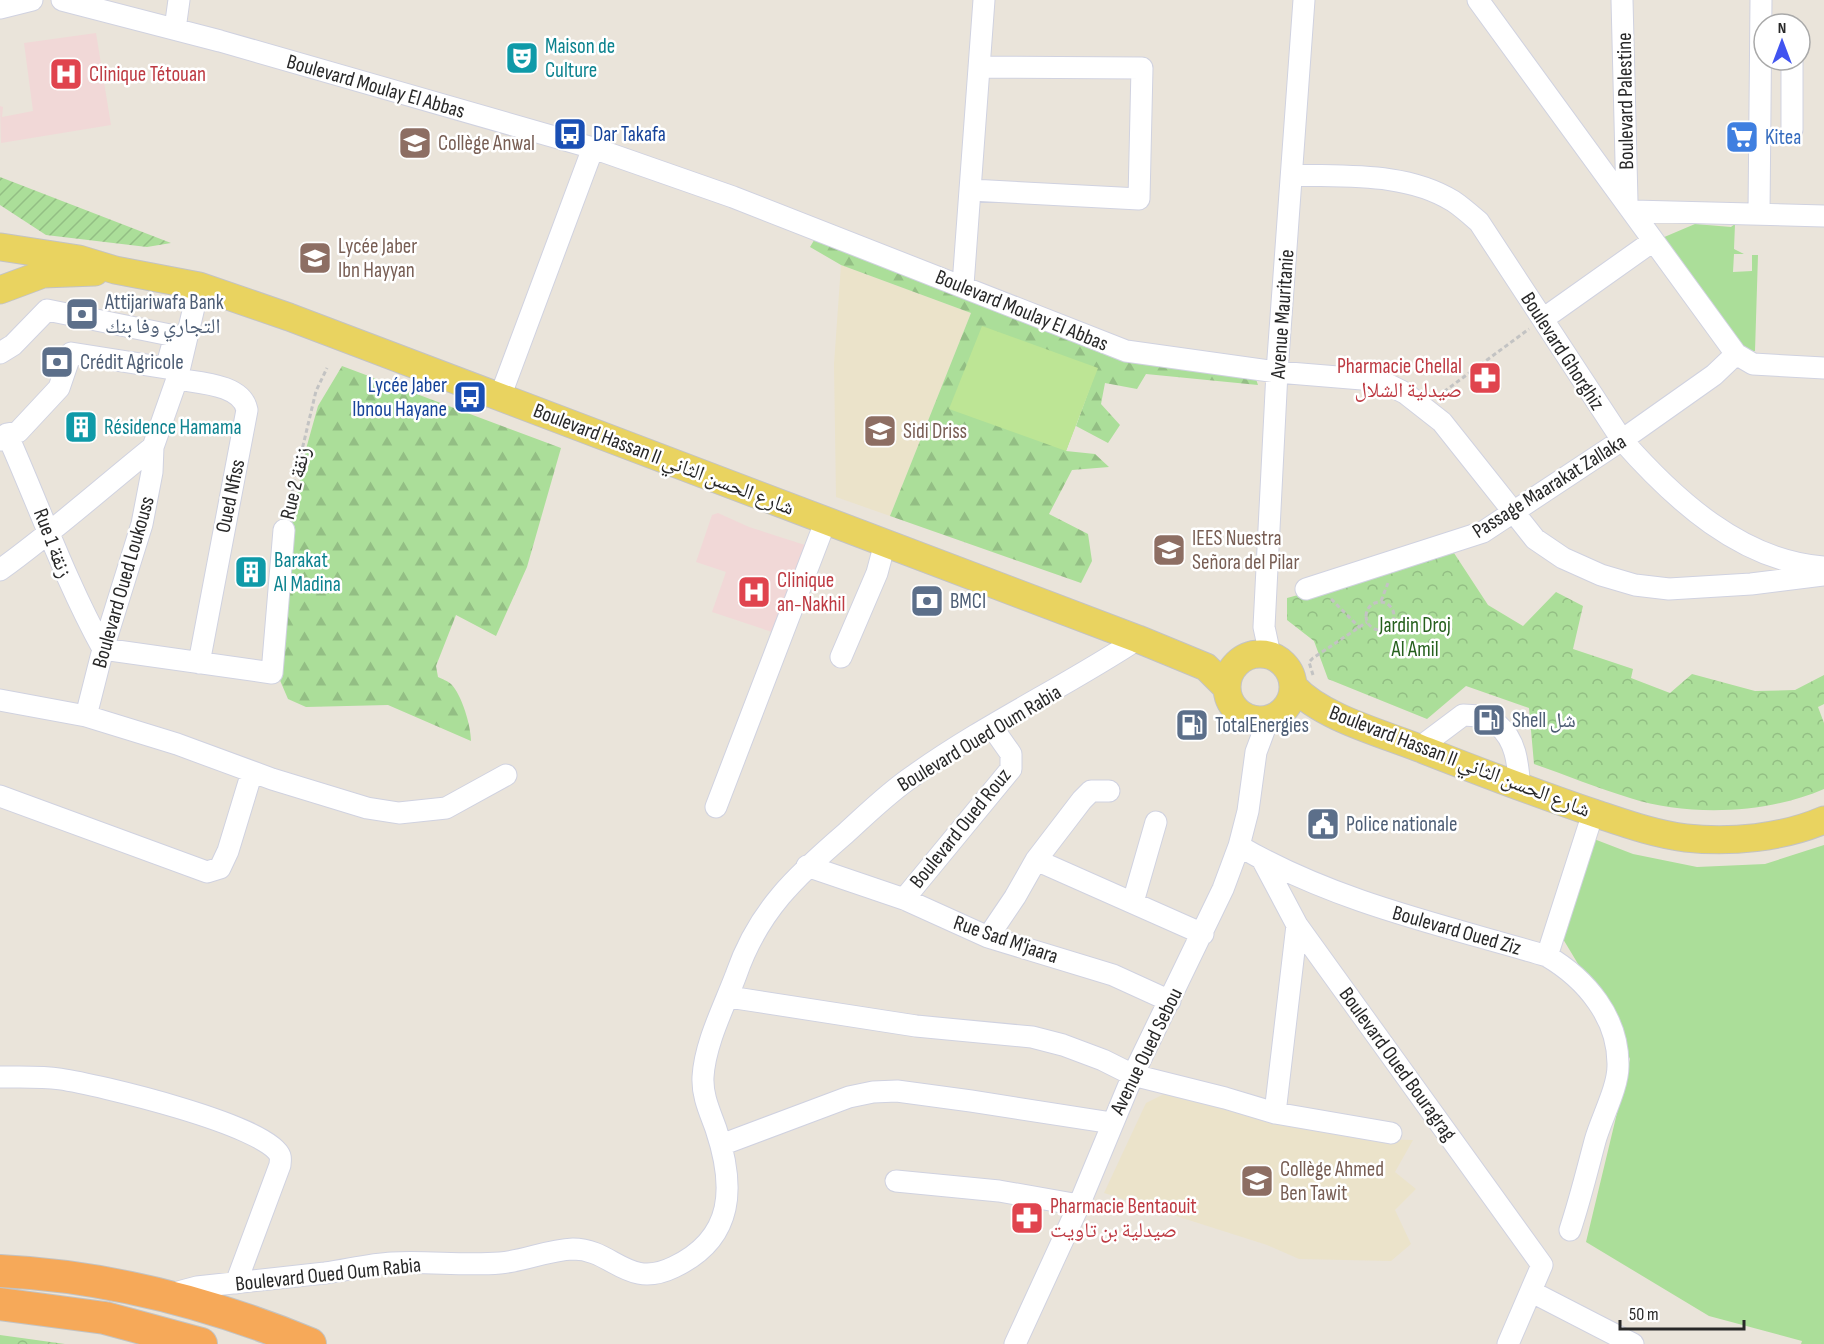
<svg xmlns="http://www.w3.org/2000/svg" width="1824" height="1344" viewBox="0 0 1824 1344" font-family="'Sofia Sans Condensed','Noto Naskh Arabic',sans-serif">
<style>
.education{fill:#ebe3ca}
.medical{fill:#f1d8d7}
.grass{fill:#abde99}
.forest{fill:url(#forest-firs)}
.park{fill:url(#park-crowns)}
.garden{fill:url(#garden-furrows)}
.pitch{fill:#bde595}
.lines{fill:none;stroke-linecap:round;stroke-linejoin:round}
.minor-casing{stroke:#d0d2e0;stroke-width:23}
.major-casing{stroke:#c3c3c3;stroke-width:29}
.highway-casing{stroke:#c3c3c3;stroke-width:34}
.path{stroke:#c3c3c3;stroke-width:3;stroke-dasharray:4.5 3;stroke-linecap:butt}
.minor{stroke:#fff;stroke-width:21}
.major{stroke:#e9d360;stroke-width:27}
.highway{stroke:#f6a959;stroke-width:32}
.labels{text-anchor:middle;stroke-width:5;stroke-linejoin:round;paint-order:stroke}
.culture-label{font-size:21px;fill:#0d838f;stroke:#fff;text-anchor:start}
.health-label{font-size:21px;fill:#be3a42;stroke:#fff;text-anchor:start}
.street-label{font-size:21px;fill:#282828;stroke:#fff}
.transit-label{font-size:21px;fill:#164399;stroke:#fff;text-anchor:start}
.shop-label{font-size:21px;fill:#366cbe;stroke:#fff;text-anchor:start}
.education-label{font-size:21px;fill:#785e54;stroke:#fff;text-anchor:start}
.service-label{font-size:21px;fill:#4e5e75;stroke:#fff;text-anchor:start}
.park-label{font-size:21px;fill:#26601d;stroke:#fff}
</style>
<defs>
<pattern id="forest-firs" width="22" height="20" patternUnits="userSpaceOnUse" patternTransform="scale(1.5)"><rect width="22" height="20" fill="#abde99"/><path d="M5 1l3.5 6h-7zM16 11l3.5 6h-7z" fill="#93be84"/></pattern>
<pattern id="park-crowns" width="20" height="18" patternUnits="userSpaceOnUse" patternTransform="scale(1.5)"><rect width="20" height="18" fill="#abde99"/><path d="M2 6a3 3 0 1 1 6 0M12 15a3 3 0 1 1 6 0" fill="none" stroke="#93be84"/></pattern>
<pattern id="garden-furrows" width="10" height="10" patternUnits="userSpaceOnUse" patternTransform="scale(1.5)"><rect width="10" height="10" fill="#abde99"/><path d="M-1 1l2-2M0 10L10 0M9 11l2-2" fill="none" stroke="#93be84"/></pattern>
</defs>
<rect width="100%" height="100%" fill="#eae4da"/>
<path class="education" d="M841 265 971 313 890 516 836 497 834 364Z
M1172 1090 1320 1123 1359 1139 1413 1140 1395 1172 1416 1189 1395 1210 1411 1244 1391 1261 1299 1259 1267 1245 1104 1193 1146 1103Z"/>
<path class="medical" d="M96 33 111 125 1 143 0 106 3 107 2 117 33 111 24 43Z
M718 513 749 527 805 545 775 633 712 612 726 572 696 562 712 515Z"/>
<path class="grass" d="M1695 224 1731 227 1735 224 1734 249 1744 254H1734L1733 272 1752 271V255H1758L1755 351 1741 353 1662 238Z
M1594 839 1633 854 1697 867 1765 864 1824 845V1344H1801L1802 1341 1709 1316 1586 1242 1630 1059 1607 1012 1563 939Z"/>
<path class="forest" d="M816 237 1119 358 1255 376 1258 385 1146 374 1137 389 1105 383 1101 404 1120 425 1108 443 1076 426 1097 368 1066 451 1095 454 1109 467 1072 470 1049 514 1088 534 1092 561 1081 583 890 516 971 313 841 265 810 247Z
M342 366 561 448 527 567 496 636 456 615 436 666 438 677C442 679 448 681 451 684 462 695 471 726 471 741L388 705 306 707 288 699 279 678 290 530 306 449 318 406Z"/>
<path class="park" d="M1454 553 1488 605 1523 626 1556 592 1583 606 1573 649 1633 669 1631 678 1670 693 1692 674 1755 691 1795 690 1824 675V704L1818 707 1824 723V789C1766 814 1690 817 1630 798 1597 788 1566 775 1534 764L1529 708 1466 686 1427 719 1328 679 1314 641 1287 620V598Z
M0 1335 65 1344H0Z"/>
<path class="garden" d="M0 177 171 243 147 247 46 235 0 205Z"/>
<path class="pitch" d="M982 326 1098 368 1066 451 949 409Z"/>
<g class="lines">
<g class="minor-casing">
<path id="minor" d="M62 0 220 41 593 148 733 197 1126 351 1277 372 1362 379 1387 384 1405 393 1442 422 1535 539 1563 558 1601 575 1635 585 1669 589 1751 584 1824 575
M1478 0 1736 354 1753 364 1824 368
M1622 0 1627 201
M0 8 32 0
M175 29 179 0
M1792 60V130
M1293 175C1346 177 1406 172 1453 201 1462 207 1471 215 1479 222L1622 440C1674 499 1741 561 1823 567
M971 190 1139 199 1142 68 979 67
M1633 211 1824 216
M1759 214 1761 0
M963 285 984 0
M1543 319 1653 241
M0 353 13 345 47 310 175 336 166 368 71 353 59 388 18 432 7 434 0 440
M177 379C199 383 242 384 247 410L199 663
M500 397 593 148
M7 434C39 506 65 580 103 649L272 673 284 530
M0 570C53 532 102 488 153 447
M1306 589 1483 532 1622 440 1714 375 1736 354
M1270 655 1264 627 1277 372 1304 0
M841 657 877 573 885 543
M0 700 86 716 177 744 272 779 367 808 399 813 446 808 506 775
M86 716 103 649 142 524 152 472 153 447 177 379 199 286
M1498 725C1517 741 1518 766 1520 789
M1419 748 1463 715 1480 716
M0 796 207 872 220 868 228 851 252 772
M716 807 826 520
M1239 846C1335 902 1442 925 1547 956 1586 979 1619 1018 1618 1066 1618 1088 1601 1119 1595 1141 1587 1171 1580 1200 1570 1230
M1262 859 1297 925 1542 1265 1508 1344
M1036 860 1203 934
M807 866 904 899 988 937 1113 975 1170 1001
M904 899 1011 769V754L992 727
M1133 902 1156 822
M988 937 1015 897 1036 860 1082 800 1091 791H1109
M1547 956 1593 813
M729 997 916 1026 1032 1037 1063 1045 1103 1060 1133 1075 1225 1098 1275 1113 1391 1133
M0 1077C20 1077 41 1076 60 1079 95 1084 269 1125 280 1156 281 1159 280 1162 280 1165L236 1283
M1275 1113 1297 925
M721 1145 849 1097 873 1092 897 1091 971 1101 1112 1123
M896 1181 999 1191 1079 1205
M1532 1292 1633 1344
M167 1295 197 1287C240 1282 283 1278 325 1273 347 1270 370 1264 392 1263 428 1261 464 1266 500 1263 525 1261 547 1250 573 1249 613 1249 627 1290 674 1267 735 1238 735 1186 716 1129 710 1112 702 1096 703 1077 705 1043 724 1007 736 975 758 911 796 876 846 833 868 813 888 793 913 776 984 725 1065 687 1138 639
M1015 1344 1079 1205 1133 1075 1223 889 1239 846 1248 811 1256 752 1268 720"/>
</g>
<g class="major-casing">
<path id="major" d="M1 247 79 259 115 270 199 286 289 317 1138 639 1206 667 1226 687
M0 290 43 274 95 272
M1227 687a33 33 0 1 1 66 0a33 33 0 1 1-66 0Z
M1294 687C1321 717 1381 733 1419 748 1478 771 1534 793 1594 813 1624 823 1654 834 1686 838 1730 843 1782 838 1824 820"/>
</g>
<g class="highway-casing">
<path id="highway" d="M0 1271C106 1276 213 1304 310 1344
M0 1304 105 1318 201 1344"/>
</g>
<path class="path" d="M1438 396 1529 329
M287 513 316 391 327 368
M1331 599 1360 628
M1381 601 1388 583
M1366 616a14 14 0 1 1 28 0a14 14 0 1 1-28 0Z
M1313 675 1309 662 1313 658 1367 622"/>
<use href="#minor" class="minor"/>
<use href="#major" class="major"/>
<use href="#highway" class="highway"/>
</g>
<defs>
<g id="theatre-square" transform="scale(1.725)"><rect x="-9" y="-9" width="18" height="18" rx="4" fill="#0f9aa8" stroke="#fff"/><path d="M-5-5.5Q0-4 5-5.5V0Q5 5 0 6Q-5 5-5 0ZM-3.3-2.5H-1v1.5H-3.3ZM1-2.5H3.3v1.5H1ZM-2.8 1Q0 5.5 2.8 1Z" fill="#fff"/></g>
<g id="hospital-square" transform="scale(1.725)"><rect x="-9" y="-9" width="18" height="18" rx="4" fill="#e0444e" stroke="#fff"/><path d="M-5-5h3v3.5h4V-5h3V5h-3V1.5h-4V5h-3Z" fill="#fff"/></g>
<g id="bus-square" transform="scale(1.725)"><rect x="-9" y="-9" width="18" height="18" rx="4" fill="#1a4fb4" stroke="#fff"/><path d="M-5-6H5V4H4V6H2V4H-2V6H-4V4H-5ZM-3.5-4V0h7V-4ZM-3.5 1.2v1.5H-2V1.2ZM2 1.2v1.5H3.5V1.2Z" fill="#fff"/></g>
<g id="supermarket-square" transform="scale(1.725)"><rect x="-9" y="-9" width="18" height="18" rx="4" fill="#3f7fe0" stroke="#fff"/><path d="M-6-5.5h2.5l.6 2H6L4.5 2H-2.5L-4.4-4H-6ZM-1.5 3.2a1.3 1.3 0 1 0 .1 0ZM3 3.2a1.3 1.3 0 1 0 .1 0Z" fill="#fff"/></g>
<g id="school-square" transform="scale(1.725)"><rect x="-9" y="-9" width="18" height="18" rx="4" fill="#8d6e63" stroke="#fff"/><path d="M0-5L7-2L0 1L-7-2ZM-4 1L0 2.5L4 1V4Q0 6-4 4Z" fill="#fff"/></g>
<g id="bank-square" transform="scale(1.725)"><rect x="-9" y="-9" width="18" height="18" rx="4" fill="#5c6f8a" stroke="#fff"/><path d="M-6-4H6V4H-6ZM0-2.3a2.3 2.3 0 1 0 0 4.6a2.3 2.3 0 1 0 0-4.6Z" fill="#fff"/></g>
<g id="pharmacy-square" transform="scale(1.725)"><rect x="-9" y="-9" width="18" height="18" rx="4" fill="#e0444e" stroke="#fff"/><path d="M-2-6h4v4h4v4h-4v4h-4v-4h-4v-4h4Z" fill="#fff"/></g>
<g id="building-square" transform="scale(1.725)"><rect x="-9" y="-9" width="18" height="18" rx="4" fill="#0f9aa8" stroke="#fff"/><path d="M-4-6H4V6H1V3H-1V6H-4ZM-2.5-4.3h1.7v1.8h-1.7ZM.8-4.3h1.7v1.8H.8ZM-2.5-1h1.7V.8h-1.7ZM.8-1h1.7V.8H.8Z" fill="#fff"/></g>
<g id="fuel-square" transform="scale(1.725)"><rect x="-9" y="-9" width="18" height="18" rx="4" fill="#5c6f8a" stroke="#fff"/><path d="M-5.5-6h7V0h2V4h1.3V-2.5L3-4.5l.8-.8L6-3V5H2.5V1h-1V6h-7ZM-4.2-4.7v3.2H.2V-4.7Z" fill="#fff"/></g>
<g id="civic-square" transform="scale(1.725)"><rect x="-9" y="-9" width="18" height="18" rx="4" fill="#5c6f8a" stroke="#fff"/><path d="M-.6-6.5H3V-4.5H.6V-3L4-1V1h2V6H-6V1h2V-1L-.6-3ZM-1.2 2.5V6h2.4V2.5Z" fill="#fff"/></g>
<g id="university-square" transform="scale(1.725)"><rect x="-9" y="-9" width="18" height="18" rx="4" fill="#8d6e63" stroke="#fff"/><path d="M0-5L7-2L0 1L-7-2ZM-4 1L0 2.5L4 1V4Q0 6-4 4Z" fill="#fff"/></g>
</defs>
<g fill-rule="evenodd">
<use href="#theatre-square" x="522" y="58"/>
<use href="#hospital-square" x="66" y="74"/>
<use href="#bus-square" x="570" y="134"/>
<use href="#supermarket-square" x="1742" y="137"/>
<use href="#school-square" x="415" y="143"/>
<use href="#school-square" x="315" y="258"/>
<use href="#bank-square" x="82" y="314"/>
<use href="#bank-square" x="57" y="362"/>
<use href="#pharmacy-square" x="1485" y="378"/>
<use href="#bus-square" x="470" y="397"/>
<use href="#building-square" x="81" y="427"/>
<use href="#school-square" x="880" y="431"/>
<use href="#school-square" x="1169" y="550"/>
<use href="#building-square" x="251" y="572"/>
<use href="#hospital-square" x="754" y="592"/>
<use href="#bank-square" x="927" y="601"/>
<use href="#fuel-square" x="1489" y="720"/>
<use href="#fuel-square" x="1192" y="725"/>
<use href="#civic-square" x="1323" y="824"/>
<use href="#university-square" x="1257" y="1181"/>
<use href="#pharmacy-square" x="1027" y="1218"/>
</g>
<g class="labels">
<g class="culture-label">
<text x="545" y="53">Maison de<tspan x="545" dy="24">Culture</tspan></text>
<text x="104" y="434">Résidence Hamama</text>
<text x="274" y="567">Barakat<tspan x="274" dy="24">Al Madina</tspan></text>
</g>
<g class="health-label">
<text x="89" y="81">Clinique Tétouan</text>
<text x="1462" y="373" text-anchor="end">Pharmacie Chellal<tspan x="1462" dy="24">صيدلية الشلال</tspan></text>
<text x="777" y="587">Clinique<tspan x="777" dy="24">an-Nakhil</tspan></text>
<text x="1050" y="1213">Pharmacie Bentaouit<tspan x="1050" dy="24">صيدلية بن تاويت</tspan></text>
</g>
<g class="street-label">
<text transform="translate(376 86) rotate(16)" y="7">Boulevard Moulay El Abbas</text>
<text transform="translate(1625 101) rotate(-91)" y="7">Boulevard Palestine</text>
<text transform="translate(1022 310) rotate(22)" y="7">Boulevard Moulay El Abbas</text>
<text transform="translate(1282 314) rotate(-86)" y="7">Avenue Mauritanie</text>
<text transform="translate(1563 351) rotate(57)" y="7">Boulevard Ghorghiz</text>
<text transform="translate(664 459) rotate(21)" y="7">Boulevard Hassan II شارع الحسن الثاني</text>
<text transform="translate(295 483) rotate(-77)" y="7">Rue 2 زنقة</text>
<text transform="translate(1549 486) rotate(-32)" y="7">Passage Maarakat Zallaka</text>
<text transform="translate(230 496) rotate(-78)" y="7">Oued Nfiss</text>
<text transform="translate(53 543) rotate(69)" y="7">Rue 1 زنقة</text>
<text transform="translate(123 582) rotate(-74)" y="7">Boulevard Oued Loukouss</text>
<text transform="translate(979 738) rotate(-31)" y="7">Boulevard Oued Oum Rabia</text>
<text transform="translate(1460 761) rotate(21)" y="7">Boulevard Hassan II شارع الحسن الثاني</text>
<text transform="translate(960 828) rotate(-51)" y="7">Boulevard Oued Rouz</text>
<text transform="translate(1457 930) rotate(16)" y="7">Boulevard Oued Ziz</text>
<text transform="translate(1006 939) rotate(19)" y="7">Rue Sad M'jaara</text>
<text transform="translate(1146 1051) rotate(-64)" y="7">Avenue Oued Sebou</text>
<text transform="translate(1398 1064) rotate(54)" y="7">Boulevard Oued Bouragrag</text>
<text transform="translate(328 1274) rotate(-6)" y="7">Boulevard Oued Oum Rabia</text>
</g>
<g class="transit-label">
<text x="593" y="141">Dar Takafa</text>
<text x="447" y="392" text-anchor="end">Lycée Jaber<tspan x="447" dy="24">Ibnou Hayane</tspan></text>
</g>
<g class="shop-label">
<text x="1765" y="144">Kitea</text>
</g>
<g class="education-label">
<text x="438" y="150">Collège Anwal</text>
<text x="338" y="253">Lycée Jaber<tspan x="338" dy="24">Ibn Hayyan</tspan></text>
<text x="903" y="438">Sidi Driss</text>
<text x="1192" y="545">IEES Nuestra<tspan x="1192" dy="24">Señora del Pilar</tspan></text>
<text x="1280" y="1176">Collège Ahmed<tspan x="1280" dy="24">Ben Tawit</tspan></text>
</g>
<g class="service-label">
<text x="105" y="309">Attijariwafa Bank<tspan x="105" dy="24">التجاري وفا بنك</tspan></text>
<text x="80" y="369">Crédit Agricole</text>
<text x="950" y="608">BMCI</text>
<text x="1512" y="727">Shell شل</text>
<text x="1215" y="732">TotalEnergies</text>
<text x="1346" y="831">Police nationale</text>
</g>
<g class="park-label">
<text x="1415" y="632">Jardin Droj<tspan x="1415" dy="24">Al Amil</tspan></text>
</g>
</g>
<g transform="translate(1782 42)"><circle r="28" fill="#ffffff" stroke="#a9a9a9" stroke-width="1.5"/>
<path d="M0-4.5L10 22L0 15L-10 22Z" fill="#4154f0"/>
<text y="-9" font-size="16" font-weight="bold" text-anchor="middle" fill="#282828">N</text>
</g>
<path d="M1620 1320v9h124v-9" fill="none" stroke="#282828" stroke-width="3"/>
<text x="1629" y="1320" font-size="18" fill="#282828" stroke="#ffffff" stroke-width="4.5" paint-order="stroke">50 m</text>
</svg>
